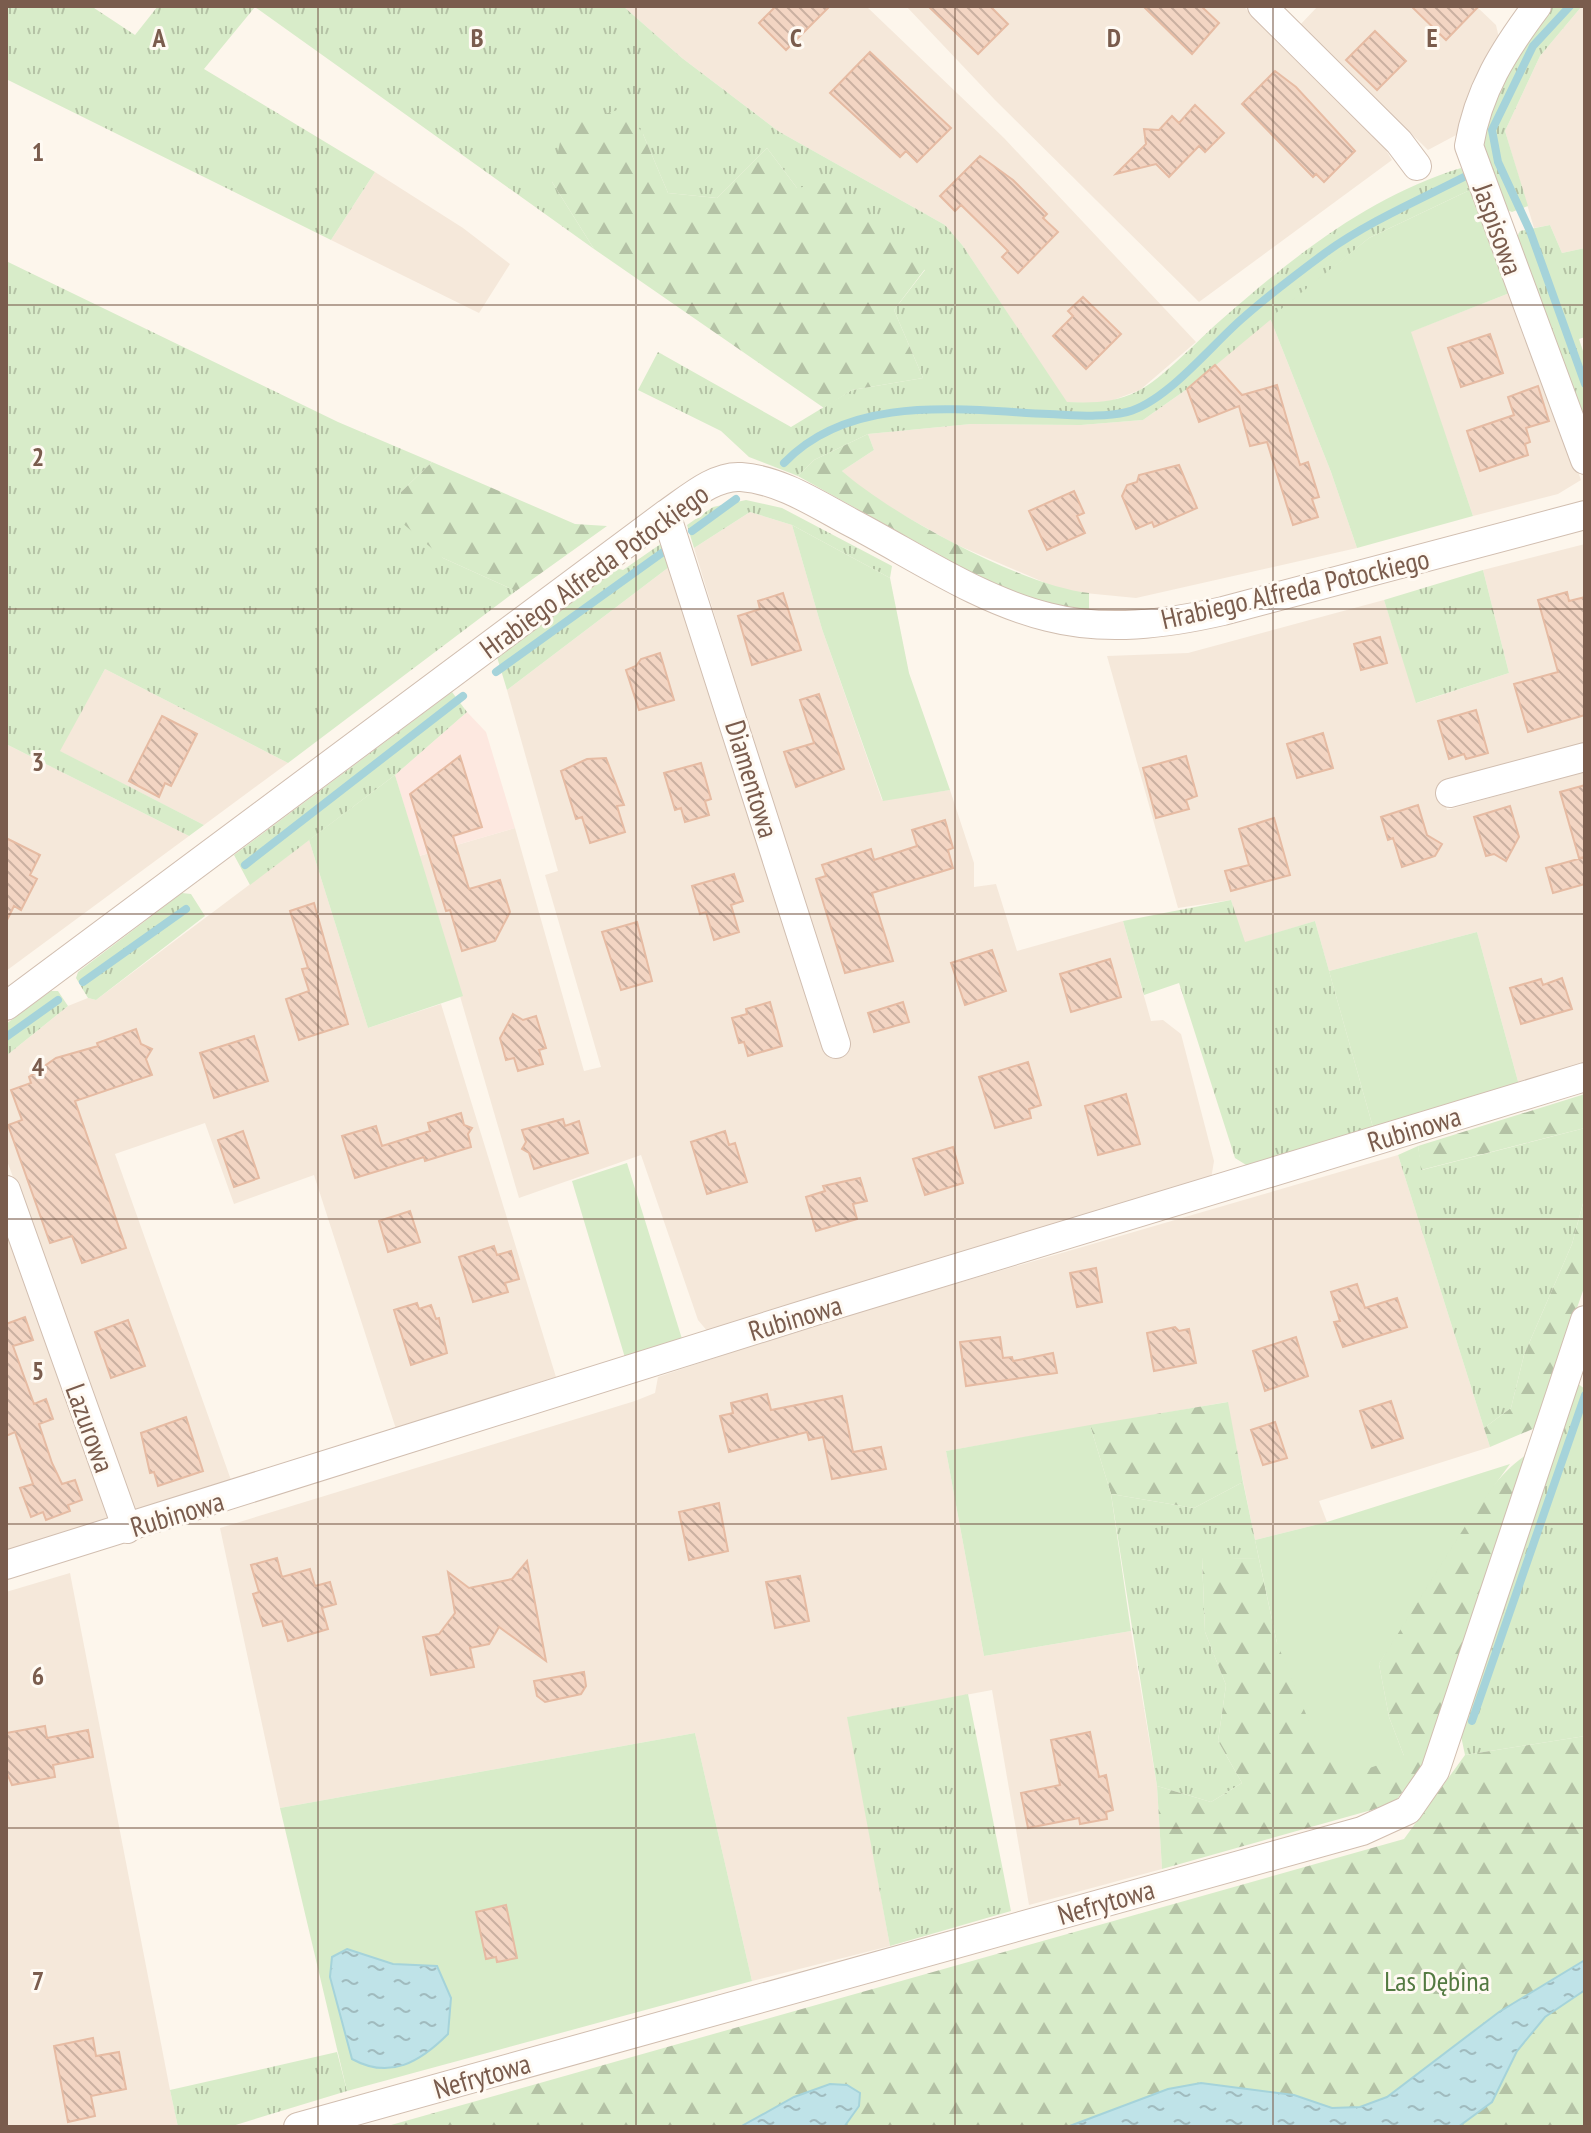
<svg xmlns="http://www.w3.org/2000/svg" width="1591" height="2133" viewBox="0 0 1591 2133" font-family="'PT Sans Narrow',sans-serif">
<style>
.residential{fill:#f5e8da}
.commercial{fill:#fde8e0}
.grass{fill:url(#grass-tufts)}
.forest{fill:url(#forest-firs)}
.garden{fill:#d8ecc9}
.water{fill:url(#water-ripples);stroke:#a5d3da;stroke-width:2}
.lines{fill:none;stroke-linecap:round;stroke-linejoin:round}
.stream{stroke:#a5d3da;stroke-width:8}
.building{fill:url(#building-back-hatch);stroke:#e6bba3;stroke-width:2}
.minor-casing{stroke:#d1beb0;stroke-width:30}
.minor{stroke:#fff;stroke-width:28}
.grid{fill:none;stroke:#7a5c4d;stroke-width:2;stroke-opacity:0.55}
.labels{text-anchor:middle;stroke-width:6;stroke-linejoin:round;paint-order:stroke}
.street-label{font-size:28px;fill:#7a5c4d;stroke:#fffaf3}
.park-label{font-size:28px;fill:#537a41;stroke:#fffaf3}
.grid-label{font-size:26px;text-anchor:middle;font-weight:bold;fill:#7a5c4d;stroke:#fffaf3;stroke-width:6;stroke-linejoin:round;paint-order:stroke}
</style>
<defs>
<pattern id="grass-tufts" width="24" height="20" patternUnits="userSpaceOnUse" patternTransform="scale(2)"><rect width="24" height="20" fill="#d8ecc9"/><path d="M3 7l-1-3M5 7V3M7 7l1-3M15 17l-1-3M17 17v-4M19 17l1-3" fill="none" stroke="#b4c2a5"/></pattern>
<pattern id="forest-firs" width="22" height="20" patternUnits="userSpaceOnUse" patternTransform="scale(2)"><rect width="22" height="20" fill="#d8ecc9"/><path d="M5 1l3.5 6h-7zM16 11l3.5 6h-7z" fill="#b4c2a5"/></pattern>
<pattern id="water-ripples" width="26" height="14" patternUnits="userSpaceOnUse" patternTransform="scale(2)"><rect width="26" height="14" fill="#bfe3e8"/><path d="M2 4q2-2 4 0t4 0M15 11q2-2 4 0t4 0" fill="none" stroke="#a0bbbe"/></pattern>
<pattern id="building-back-hatch" width="6" height="6" patternUnits="userSpaceOnUse" patternTransform="scale(2)"><rect width="6" height="6" fill="#f3d5c3"/><path d="M-1 5l2 2M0 0l6 6M5-1l2 2" fill="none" stroke="#cab0a1"/></pattern>
</defs>
<rect width="100%" height="100%" fill="#fdf6ec"/>
<path class="residential" d="M623 6H866L1004 138 1196 342 1140 390 1103 404 1066 402 963 246 945 225 778 131 682 58Z
M906 6H1243L1381 142 1392 160 1199 302 995 100Z
M1318 6H1476L1496 25 1499 38 1472 83 1458 134 1428 150 1300 25Z
M1582 6H1585V248L1562 253 1550 225 1534 228 1505 131 1540 56Z
M375 172 463 228 510 264 479 313 331 240Z
M1512 292 1581 480 1558 494 1473 516 1410 332Z
M1270 318 1331 472 1357 548 1136 598 1064 591 955 544 871 497 842 471 874 450 868 434 971 424 1081 425 1143 420 1187 389Z
M750 512 792 525 822 629 882 800 950 790 974 863V887L996 884 1017 951 1123 921 1151 1021 1163 1020 1181 1034 1214 1161 1211 1179 708 1332 698 1320 641 1155 519 1198 419 856 515 828 584 1071 601 1067 545 875 558 871 507 690 673 564 824 1052 845 1041 694 548Z
M1585 544V746L1439 784 1447 810 1585 771V1063L1519 1085 1477 932 1329 971 1315 921 1244 943 1231 900 1178 908 1107 656 1188 653 1384 600 1417 703 1509 673 1483 570Z
M105 669 288 763 204 825 59 751Z
M6 744 189 836 6 971Z
M309 840 368 1028 441 1004 556 1377 396 1429 314 1175 234 1204 205 1123 115 1154 231 1480 135 1512 6 1158V1056L68 1006 88 998 96 1000Z
M1398 1155 1490 1447 1319 1501 1327 1522 1255 1540 1227 1402 946 1451 984 1656 1131 1631 1157 1786 1162 1869 1029 1905 992 1690 848 1717 890 1946 752 1981 695 1733 280 1808 220 1528 635 1401 655 1393 658 1377 800 1329Z
M6 1224 114 1522 6 1555Z
M70 1573 170 2090 178 2127H6V1592Z"/>
<path class="commercial" d="M467 712 486 732 515 828 419 856 395 775Z"/>
<path class="grass" d="M6 6H91L135 35 158 6H623L682 58 778 131 945 225 963 246 1067 402C1093 403 1114 403 1138 391 1161 380 1199 339 1221 320 1293 257 1369 196 1461 168L1472 189 1369 238 1187 389 1143 420 1081 425 971 424 868 434 814 460 798 476 749 457 721 431 638 390 658 352 791 427 852 390 923 378 894 310 925 270 797 188 767 148 717 198 668 193 643 134 552 182 594 249 255 7 204 69 375 172 331 240 6 79Z
M1553 6H1582L1540 56 1505 131 1528 206 1512 212 1498 206 1480 128 1521 42Z
M1550 225 1562 253 1585 248V337L1579 339 1585 357V434L1513 245 1520 231Z
M6 261 338 422 432 462 401 492 443 558 516 591 288 763 105 669 60 751 204 825 189 836 6 744Z
M746 500 782 508 892 566 890 578 792 525 750 512 694 548 687 525 713 507Z
M662 543 673 564 507 690 497 657 616 568 623 570Z
M1483 570 1509 673 1416 703 1384 600Z
M452 692 467 712 395 775 250 885 234 855Z
M182 893 191 894 205 916 96 1000 88 998 76 978 78 972Z
M1231 900 1245 942 1315 921 1374 1131 1251 1168 1235 1158 1179 983 1144 995 1123 921Z
M51 991H58L68 1006 6 1056V1024Z
M1585 1128V1196L1572 1244 1524 1355 1511 1408 1484 1428 1398 1155 1418 1146 1422 1170Z
M1574 1381 1585 1389V1736L1465 1755 1461 1736Z
M1243 1482 1259 1559 1202 1558 1205 1632 1226 1685 1218 1741 1242 1783 1211 1802 1157 1786 1111 1494 1194 1508Z
M968 1694 1011 1911 890 1946 847 1717Z
M337 2052 347 2091 229 2127H178L170 2090Z"/>
<path class="forest" d="M624 108 643 134 668 193 717 198 767 148 797 188 825 183 925 269 894 310 923 378 852 390 824 408 594 249 552 182 563 127Z
M868 434 874 450 842 471C893 516 1023 586 1089 593V610L1036 603 965 569 798 476 814 460Z
M432 462 575 524 607 526 516 591 443 558 400 521 401 492Z
M1585 1094V1128L1421 1170 1418 1146Z
M1585 1196V1285L1535 1428 1490 1447 1484 1428 1511 1408 1524 1355 1572 1244Z
M1228 1402 1243 1482 1194 1508 1111 1494 1090 1425Z
M1528 1454 1421 1768 1393 1804 1162 1869 1157 1786 1211 1802 1242 1783 1218 1741 1226 1685 1205 1632 1202 1557 1259 1559 1277 1643 1404 1756 1389 1717 1379 1664C1408 1614 1481 1480 1528 1454Z
M1585 1736V2127H384L1404 1839 1465 1755Z"/>
<path class="garden" d="M1472 189 1512 292 1411 332 1473 516 1357 548 1331 472 1270 318 1369 238Z
M792 525 890 578 909 673 950 790 883 801 822 629Z
M395 775 463 996 368 1028 309 840Z
M1477 932 1519 1085 1374 1131 1329 971Z
M627 1163 683 1342 626 1361 572 1181Z
M1090 1425 1111 1494 1131 1631 984 1656 946 1451Z
M1510 1464 1469 1520 1379 1664 1389 1717 1404 1756 1361 1771 1323 1756 1277 1643 1255 1540 1327 1522Z
M695 1733 752 1981 347 2091 280 1808Z"/>
<path class="water" d="M347 1949 393 1964 437 1966 451 1998 448 2034C420 2062 390 2080 352 2059L330 1977 332 1957Z
M1585 1960V1990L1545 2017 1517 2051 1492 2102 1458 2127H1067L1168 2089 1201 2083 1294 2095 1332 2108 1360 2107 1387 2097 1499 2012Z
M830 2084 847 2085 860 2093 859 2106 844 2127H740L794 2097Z"/>
<g class="lines">
<path class="stream" d="M1570 6 1533 46 1492 130 1498 162 1530 231 1585 384
M784 463C851 393 961 410 1049 414 1075 415 1102 418 1127 412 1167 402 1212 344 1244 317 1270 294 1298 273 1325 253 1368 222 1417 201 1464 177
M692 531 736 499
M496 672 666 550
M245 865 463 696
M83 982 186 909
M6 1037 58 1000
M1472 1721 1585 1395"/>
</g>
<path class="building" d="M776 6H830L786 50 759 23Z
M928 6H990L1008 24 978 54Z
M1143 6H1201L1219 23 1192 54Z
M1411 6H1479L1446 40Z
M1375 31 1406 61 1377 90 1346 60Z
M870 52 951 128 917 162 906 151 900 157 830 93Z
M1275 71 1296 87 1355 151 1324 182 1316 174 1313 177 1242 104Z
M1195 105 1224 133 1205 152 1199 146 1169 177 1156 164 1116 174 1146 144 1144 129 1159 130 1172 116 1179 123Z
M980 156 1013 180 1047 214 1043 218 1058 232 1018 273 1002 257 1008 251 997 240 961 205 955 211 940 196Z
M1083 297 1121 334 1086 369 1053 336 1073 316 1068 311Z
M1490 334 1503 373 1461 387 1448 348Z
M1215 365 1242 395 1277 385 1300 465 1308 462 1319 497 1312 499 1318 517 1293 525 1267 442 1250 446 1239 406 1199 422 1187 389Z
M1538 386 1549 421 1526 428 1530 442 1525 444 1528 455 1480 471 1467 431 1514 415 1508 397Z
M1179 465 1197 508 1154 527 1152 522 1136 529 1122 496 1127 485 1137 482 1139 475Z
M1074 491 1084 513 1077 516 1085 533 1047 550 1029 511Z
M1567 592 1569 601 1585 597V715L1528 732 1514 684 1558 672 1538 600Z
M783 593 801 650 752 665 738 616 760 609 758 601Z
M1380 637 1387 663 1361 670 1354 644Z
M660 653 674 700 639 710 626 670 636 666 641 659Z
M819 694 844 769 796 787 784 752 814 743 800 700Z
M1476 710 1488 753 1466 759 1464 754 1449 759 1438 721Z
M162 716 197 734 171 786 165 783 159 797 129 781Z
M1323 733 1333 768 1297 778 1287 744Z
M460 756 482 827 453 836 469 889 500 880 510 912 495 941 462 951 450 910 446 911 410 794Z
M1186 756 1197 796 1186 800 1189 809 1156 818 1143 768Z
M606 758 624 805 617 806 625 832 590 843 582 817 576 819 561 771 587 759Z
M701 763 711 799 705 801 709 815 685 822 681 808 675 810 664 773Z
M1585 785V857L1579 858 1560 792Z
M1418 805 1427 835 1442 844 1435 856 1402 867 1393 838 1388 840 1381 817Z
M1510 806 1519 837 1506 861 1494 854 1486 856 1474 817Z
M1274 818 1290 875 1231 891 1225 871 1249 865 1239 829Z
M945 820 953 848 948 850 953 868 872 893 893 961 845 973 816 879 826 876 822 865 871 849 874 860 917 846 912 830Z
M6 838 40 855 30 875 37 879 21 910 14 906 6 922Z
M1585 857V884L1553 893 1546 868Z
M734 874 743 901 731 905 739 932 714 940 706 912 700 914 692 886Z
M314 903 348 1024 299 1040 286 999 309 991 302 969 308 968 290 911Z
M637 922 652 981 621 990 602 932Z
M992 950 1006 991 965 1005 951 963Z
M1110 959 1121 997 1071 1012 1060 974Z
M1562 978 1572 1009 1521 1024 1510 988 1541 979 1543 985Z
M770 1002 782 1046 748 1056 744 1042 739 1043 732 1018 747 1014 746 1009Z
M903 1002 909 1022 874 1032 868 1013Z
M513 1014 523 1020 536 1016 546 1048 539 1050 543 1064 518 1071 514 1058 506 1060 500 1038Z
M136 1029 141 1044 152 1049 146 1059 152 1075 75 1101 126 1248 82 1263 72 1236 50 1243 8 1125 22 1120 11 1090 31 1083 29 1077 56 1058 98 1046 97 1043Z
M254 1036 268 1081 214 1098 200 1053Z
M1028 1062 1041 1105 1029 1109 1031 1118 995 1128 979 1077Z
M1126 1094 1140 1144 1098 1155 1085 1106Z
M461 1113 464 1125 472 1128 468 1134 471 1147 425 1161 424 1157 355 1178 342 1136 376 1126 382 1146 430 1131 428 1123Z
M563 1119 565 1126 579 1121 588 1153 534 1169 529 1153 522 1149 526 1142 522 1130Z
M243 1131 259 1178 234 1187 218 1140Z
M725 1131 729 1145 735 1143 747 1182 707 1194 691 1142Z
M953 1147 963 1183 925 1195 913 1159Z
M860 1178 867 1201 853 1204 857 1219 816 1231 806 1197 825 1191 823 1186Z
M410 1211 420 1242 388 1252 379 1221Z
M494 1246 497 1255 511 1251 519 1279 505 1283 508 1292 473 1302 459 1257Z
M1096 1268 1102 1302 1077 1307 1070 1273Z
M1357 1284 1365 1308 1397 1298 1407 1327 1343 1347 1334 1322 1340 1321 1331 1292Z
M417 1303 419 1309 431 1305 436 1319 439 1318 447 1353 411 1365 394 1310Z
M25 1317 33 1340 13 1346 34 1404 46 1399 53 1419 39 1424 52 1463 62 1484 75 1480 82 1500 68 1505 70 1511 46 1520 43 1512 31 1517 20 1488 33 1484 15 1432 6 1436V1324Z
M128 1320 145 1366 111 1378 95 1332Z
M1175 1327 1179 1331 1189 1329 1196 1363 1154 1371 1147 1333Z
M1000 1337 1003 1358 1012 1357 1013 1361 1053 1353 1057 1373 966 1386 960 1342Z
M1296 1337 1308 1376 1265 1391 1253 1351Z
M767 1394 771 1410 842 1396 853 1452 881 1447 886 1469 832 1479 823 1437 809 1440 807 1432 729 1452 720 1416 733 1413 731 1403Z
M1391 1401 1403 1438 1372 1448 1360 1411Z
M186 1417 203 1471 158 1486 154 1472 150 1473 141 1433Z
M1275 1422 1287 1458 1263 1465 1251 1430Z
M719 1503 728 1551 689 1560 679 1512Z
M277 1558 282 1577 310 1569 315 1586 330 1582 336 1604 322 1608 328 1629 288 1641 282 1621 263 1626 253 1594 259 1592 251 1565Z
M527 1561 546 1661 499 1627 489 1644 470 1648 474 1667 431 1675 423 1637 439 1634 455 1613 448 1572 469 1588 512 1579Z
M800 1576 809 1621 775 1628 766 1582Z
M584 1672 586 1686 581 1694 545 1702 537 1696 534 1681Z
M45 1726 47 1738 88 1730 93 1757 53 1765 55 1777 12 1785 6 1771V1733Z
M1090 1732 1099 1777 1106 1775 1113 1810 1106 1812 1107 1819 1080 1824 1079 1818 1028 1828 1021 1793 1060 1785 1051 1740Z
M506 1905 517 1958 497 1962 496 1957 486 1959 476 1912Z
M93 2038 96 2056 119 2052 126 2089 91 2096 95 2116 68 2122 54 2046Z"/>
<g class="lines">
<g class="minor-casing">
<path id="minor" d="M1262 6 1399 142 1417 166
M1537 6C1504 50 1478 91 1469 146L1585 460
M666 514 836 1044
M1450 793 1585 757
M6 1006 666 514C687 500 714 475 741 477 781 480 818 505 852 523 915 556 979 600 1048 617 1106 632 1166 624 1223 611L1585 515
M6 1190 127 1529
M6 1565 825 1308 1585 1077
M298 2127 1362 1831 1408 1810 1435 1771 1585 1320"/>
</g>
<use href="#minor" class="minor"/>
</g>
<path class="grid" d="M318 6V2127M636 6V2127M955 6V2127M1273 6V2127M6 305H1585M6 609H1585M6 914H1585M6 1219H1585M6 1524H1585M6 1828H1585"/>
<g class="labels">
<g class="street-label">
<text transform="translate(1498 229) rotate(70)" y="10">Jaspisowa</text>
<text transform="translate(594 571) rotate(-36)" y="10">Hrabiego Alfreda Potockiego</text>
<text transform="translate(1295 589) rotate(-13)" y="10">Hrabiego Alfreda Potockiego</text>
<text transform="translate(752 779) rotate(73)" y="10">Diamentowa</text>
<text transform="translate(1414 1129) rotate(-17)" y="10">Rubinowa</text>
<text transform="translate(795 1318) rotate(-17)" y="10">Rubinowa</text>
<text transform="translate(90 1428) rotate(70)" y="10">Lazurowa</text>
<text transform="translate(177 1514) rotate(-17)" y="10">Rubinowa</text>
<text transform="translate(1106 1902) rotate(-16)" y="10">Nefrytowa</text>
<text transform="translate(482 2076) rotate(-16)" y="10">Nefrytowa</text>
</g>
<g class="park-label">
<text x="1437" y="1991">Las Dębina</text>
</g>
</g>
<g class="grid-label">
<text x="159" y="47">A</text>
<text x="477" y="47">B</text>
<text x="796" y="47">C</text>
<text x="1114" y="47">D</text>
<text x="1432" y="47">E</text>
<text x="38" y="161">1</text>
<text x="38" y="466">2</text>
<text x="38" y="771">3</text>
<text x="38" y="1076">4</text>
<text x="38" y="1380">5</text>
<text x="38" y="1685">6</text>
<text x="38" y="1990">7</text>
</g>
<rect width="1591" height="2133" fill="none" stroke="#7a5c4d" stroke-width="16"/>
</svg>
